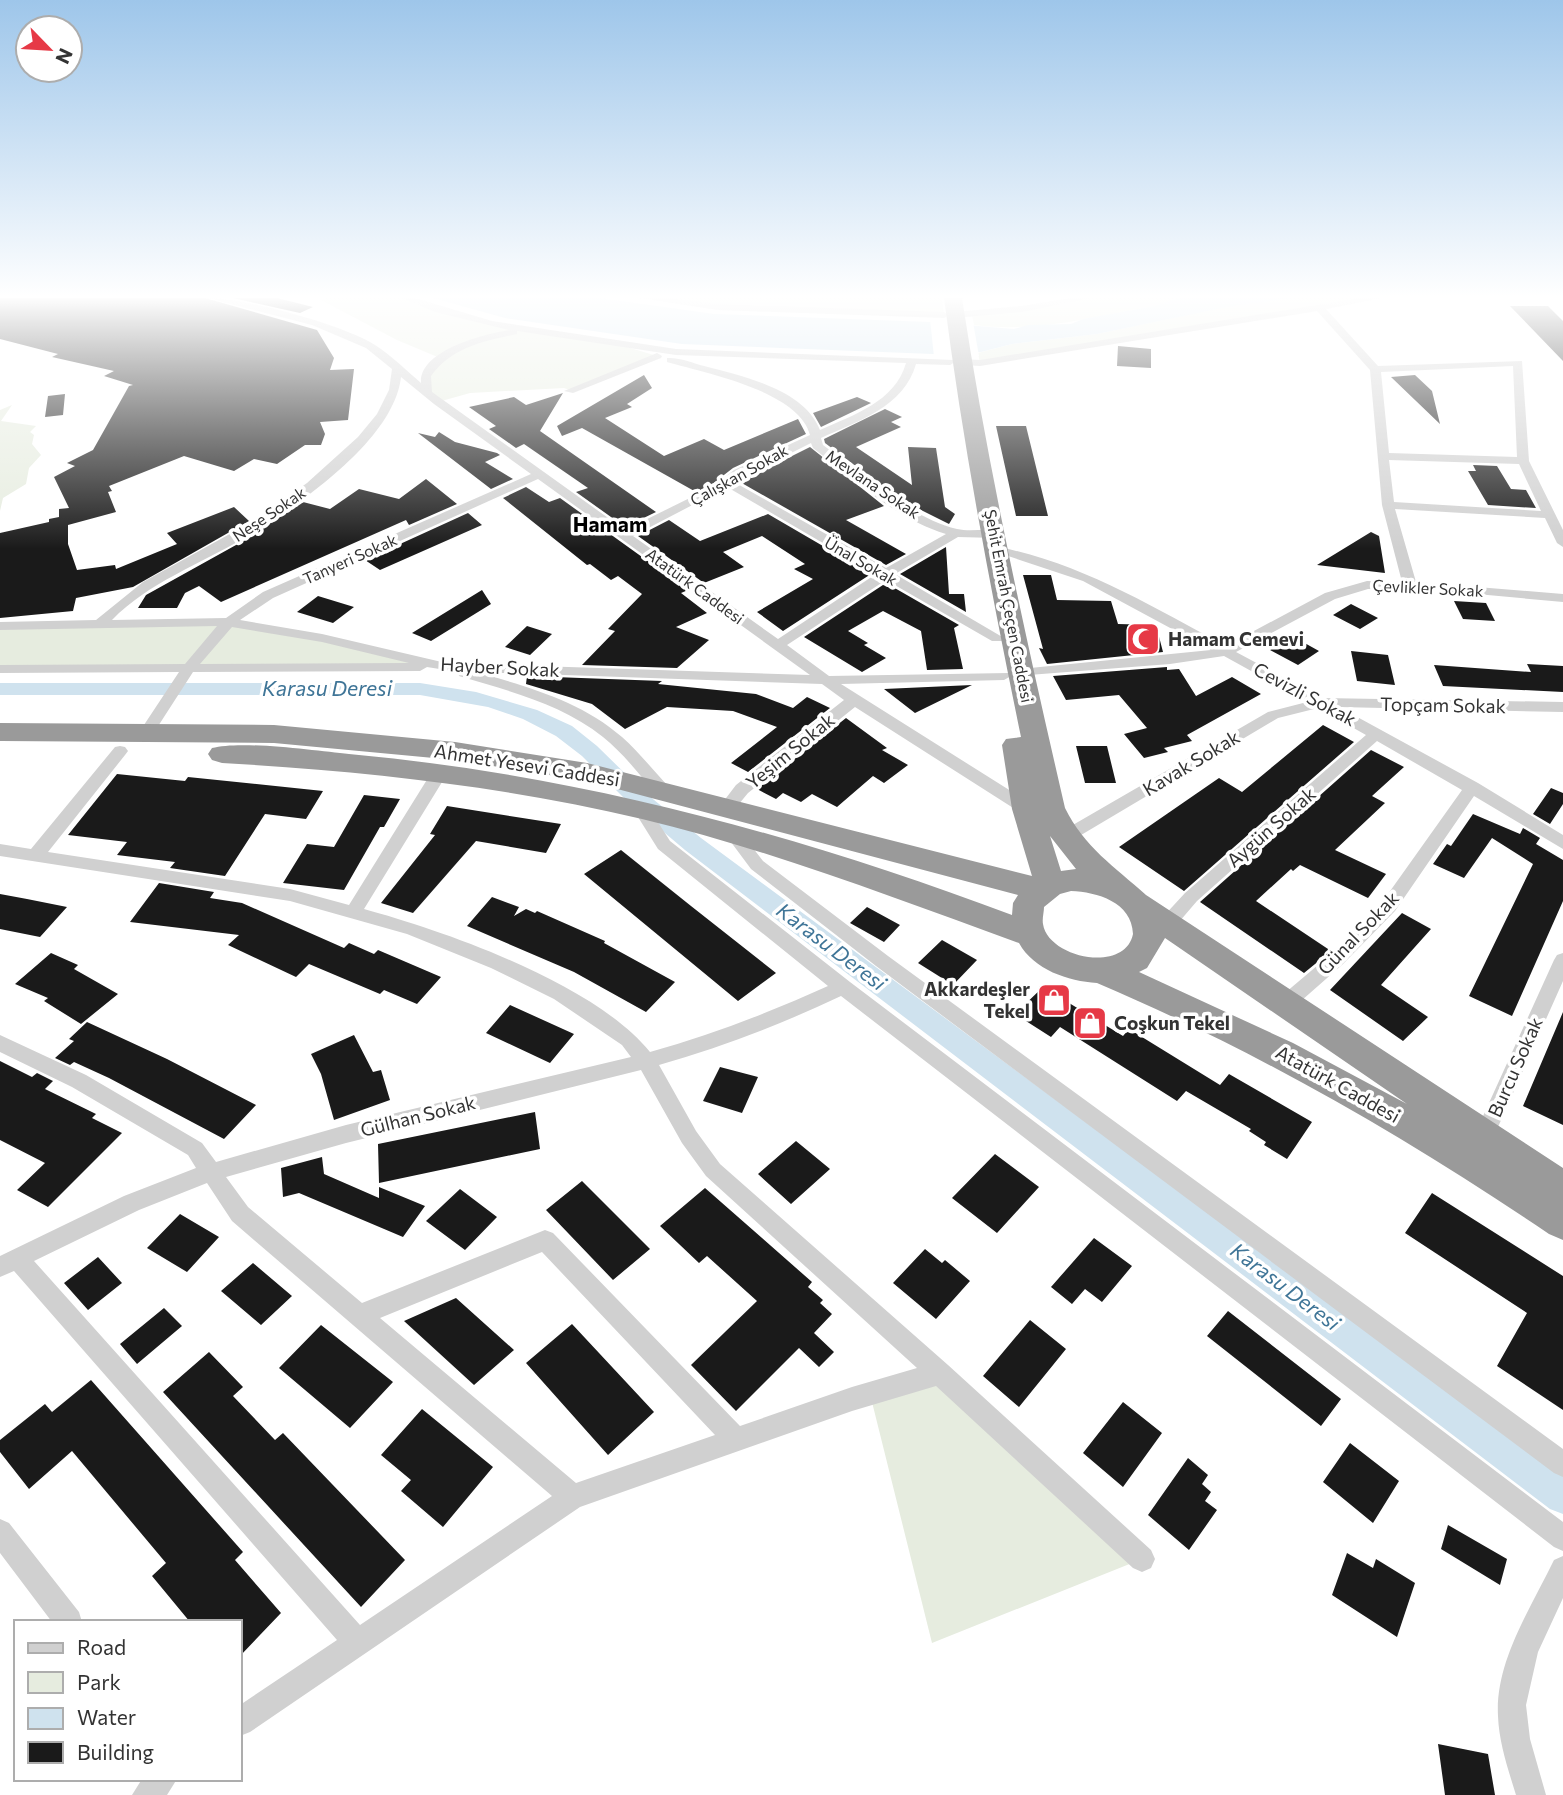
<svg xmlns="http://www.w3.org/2000/svg" width="1563" height="1795" viewBox="0 0 1563 1795" font-family="Commissioner,sans-serif">
<style>
.green{fill:#e6ecdf}
.water{fill:#cfe2ee}
.pier{fill:#fff}
.lines{fill:none;stroke-linecap:round;stroke-linejoin:round}
.canal{fill:#cfe2ee;fill-rule:evenodd}
.building{fill:#1a1a1a}
.street{fill:#d0d0d0;fill-rule:evenodd}
.highway{fill:#9a9a9a;fill-rule:evenodd}
.labels{text-anchor:middle;stroke-width:7;stroke-linejoin:round;paint-order:stroke}
.far-street-label{font-size:16px;fill:#333;stroke:#fff}
.poi-label{font-size:19px;font-weight:bold;fill:#333;stroke:#fff;text-anchor:start}
.street-label{font-size:19px;fill:#333;stroke:#fff}
.far-district-label{font-size:21px;font-weight:bold;fill:#000;stroke:#fff}
.water-label{font-size:21px;font-style:italic;fill:#3f7597;stroke:#fff}
</style>
<rect width="100%" height="100%" fill="#fff"/>
<path class="green" d="M328 298H407L465 318 617 344 657 356 570 390 564 388 470 393 438 402 425 385 440 358 397 340 321 300Z
M645 298H942L944 315 690 304Z
M1086 298H1179C1170 300 1162 305 1154 306 1091 317 1037 333 974 325L972 315Z
M1292 298H1377L980 363 978 353 1012 344 1097 334 1234 305Z
M12 405 1 421 36 426 30 432 34 435 32 444 41 455 29 468 26 484 3 498 0 511V410Z
M227 622 446 667 0 669V626Z
M940 1373 1142 1559 932 1643 870 1394Z"/>
<path class="water" d="M433 298H600L714 314 930 322 1014 329 1028 325 1071 324 1083 319 1154 306 1179 298H1292L1227 307 1097 334 1012 344 981 352 933 354 682 344 505 318Z"/>
<path class="pier" d="M930 319 973 322 979 356 934 357Z"/>
<g class="lines">
<path class="canal" d="M0 683H420L476 692 537 710 572 726 597 746 643 791 701 838 1563 1474V1514L1550 1509 685 850 627 801 582 756 556 736 523 719 488 707 420 695H0Z"/>
</g>
<path class="building" d="M0 298H205L317 330 334 358 330 370 354 369 348 420 320 422 325 434 321 445H305L277 464 254 459 234 471 184 456 109 486 112 491 108 492 116 512 68 525V544L77 570 115 565 116 569 177 544 167 533 234 507 249 521 133 587 76 598 73 611 0 618V533L49 522V519L59 517V509L69 508 54 477 75 466 67 463 93 450 129 386 133 385 104 376 114 371 52 357 58 354 0 339Z
M233 298H277L313 307 300 313Z
M1510 306H1548L1563 321V361Z
M1118 346 1151 349V368L1117 366Z
M644 375 652 388 627 404 632 407 605 418 664 456 704 439 724 450 798 419 806 434 733 468 711 485 696 492 582 428 562 436 557 426Z
M1415 375 1432 391 1440 424 1391 377Z
M563 393 540 431 656 512 625 527 576 492 588 488 524 444 516 448 489 429 496 426 469 407 514 397 526 405Z
M65 394 63 415 45 417 48 396Z
M857 397 871 403 821 427 813 413Z
M885 409 902 417 891 422 901 427 856 447 912 485 908 447 936 448 945 507 955 514 949 524 901 500 825 443 824 439Z
M996 426H1026L1048 516H1016Z
M439 432 455 442 497 453 500 455 485 462 513 479 491 489 418 433 435 437Z
M810 447 884 506 846 520 906 554 886 565 740 482Z
M1473 465 1497 466 1511 489 1526 490 1536 508 1488 505 1468 471H1476Z
M426 479 457 504 409 525 406 520 221 602 199 586 185 593 177 608H138L146 595 245 540 303 502 330 509 359 489 399 499Z
M526 487 549 502 560 498 688 590 681 593 707 613 676 627 709 640 677 668 582 665 615 631 608 629 642 594 618 576 611 580 590 564 587 565 503 498Z
M468 513 482 525 380 570 365 560Z
M768 514 871 574 783 631 757 612 813 579 794 569 805 564 762 536 723 552 744 567 704 583 638 536 669 520 700 541Z
M1371 532 1379 536 1385 573 1317 565Z
M946 547 949 594H964L966 612 900 574Z
M1023 575H1051L1057 600 1111 601 1118 624 1156 625 1163 652 1047 664 1039 648 1043 649Z
M886 583 959 625 954 628 963 669 927 670 921 631 883 611 848 631 868 643 864 645 886 658 862 672 804 637Z
M482 590 491 604 431 641 412 633Z
M318 596 354 607 333 623 297 612Z
M1454 601 1486 603 1495 621 1463 619Z
M1351 604 1378 618 1360 629 1333 615Z
M527 626 552 634 530 655 505 647Z
M1292 636 1319 651 1298 665 1270 650Z
M1351 651 1388 655 1395 685 1357 681Z
M1527 664 1563 666V692L1443 686 1434 665 1531 672Z
M1167 667V670L1179 669 1196 696 1232 677 1261 694 1187 735 1192 741 1164 748 1168 752 1144 758 1124 734 1147 728 1119 695 1066 700 1053 676Z
M527 676 662 681 658 684 756 694 793 708 807 697 830 708 748 772 731 763 777 727 733 711 667 707 625 729 592 704 526 684Z
M972 685 915 713 884 689Z
M846 718 887 748 882 750 908 765 884 783 873 776 837 807 812 794 801 802 783 793 776 799 757 789Z
M1323 725 1354 742 1184 891 1119 847 1219 778 1242 792Z
M1076 746H1107L1116 783H1085Z
M1371 750 1404 767 1372 796 1385 803 1335 850 1386 874 1368 898 1300 865 1293 871 1291 869 1256 901 1331 951 1304 973 1200 902Z
M117 774 185 781 188 777 323 791 306 819 265 814 225 876 170 868 175 862 117 855 127 842 68 835Z
M1551 788 1563 793V804L1550 824 1533 814Z
M364 795 400 799 384 827H380L344 890 283 883 307 844 334 847Z
M447 806 561 824 546 853 476 841 413 913 381 903 435 835 430 834Z
M1473 814 1520 834 1523 828 1540 838 1536 844 1563 860V901L1512 1016 1469 996 1533 864 1492 838 1464 878 1433 864 1447 844 1451 846Z
M621 850 691 906 776 973 738 1001 584 874Z
M159 883 214 892 210 898 242 903 344 948 349 943 374 954 378 950 441 977 417 1004 384 990 380 994 309 964 296 977 228 945 239 935 130 922Z
M0 894 27 899 67 907 40 937 0 929Z
M492 897 519 907 514 916 526 909 535 913 537 911 605 941 604 943 675 982 646 1012 574 972 467 926Z
M867 907 900 925 884 942 850 923Z
M1402 913 1431 929 1381 985 1428 1017 1403 1041 1330 990Z
M942 940 977 960 953 985 918 963Z
M51 953 78 965 74 969 118 994 81 1024 44 1001 48 998 15 984Z
M1043 987 1123 1036 1129 1029 1220 1085 1229 1074 1312 1122 1287 1159 1264 1145 1266 1142 1249 1131 1251 1129 1186 1091 1177 1101 1060 1027 1051 1037 1015 1014Z
M510 1005 574 1034 550 1063 486 1033Z
M1563 1012V1125L1523 1106Z
M87 1022 167 1059 256 1105 224 1139 109 1078 74 1062 70 1065 55 1058 74 1041 69 1039Z
M354 1035 373 1072 381 1070 390 1100 334 1120 321 1074 311 1054Z
M0 1061 32 1077 37 1073 53 1081 45 1089 96 1114 92 1118 122 1133 48 1207 17 1190 45 1163 0 1140Z
M720 1067 758 1077 742 1113 703 1101Z
M535 1112 540 1149 379 1183 378 1144Z
M796 1141 830 1169 791 1204 758 1174Z
M995 1154 1039 1187 997 1233 952 1198Z
M322 1157 324 1174 379 1198V1187L425 1206 403 1237 299 1193 283 1197 281 1168Z
M582 1181 650 1249 613 1280 546 1210Z
M705 1188 812 1282 808 1287 823 1300 820 1303 832 1314 814 1333 834 1352 819 1367 799 1348 736 1411 691 1365 757 1301 707 1256 699 1263 660 1226Z
M460 1189 497 1217 465 1250 426 1221Z
M1432 1193 1563 1276V1410L1497 1366 1527 1313 1405 1233Z
M180 1214 219 1237 187 1272 147 1248Z
M1094 1238 1132 1266 1102 1302 1085 1289 1072 1304 1051 1287Z
M925 1249 942 1263 945 1260 970 1281 936 1319 893 1283Z
M98 1257 122 1283 88 1310 64 1283Z
M253 1263 292 1296 261 1325 221 1291Z
M456 1298 514 1350 474 1385 404 1321Z
M164 1308 182 1326 137 1364 120 1344Z
M1228 1311 1341 1399 1321 1426 1207 1336Z
M1030 1320 1066 1349 1019 1407 983 1376Z
M572 1324 654 1412 608 1455 526 1363Z
M321 1325 393 1382 350 1428 279 1368Z
M209 1352 243 1387 233 1396 275 1440 283 1433 405 1560 361 1607 163 1392Z
M91 1380 243 1552 235 1560 281 1613 240 1656V1622H190L152 1576 166 1563 72 1451 29 1489 0 1452V1440L45 1404 52 1412Z
M1123 1402 1162 1433 1123 1487 1083 1453Z
M422 1409 493 1467 443 1527 401 1491 411 1480 381 1455Z
M1350 1443 1399 1481 1373 1523 1323 1482Z
M1188 1458 1208 1475 1202 1484 1211 1492 1205 1501 1217 1510 1189 1550 1148 1515Z
M1448 1525 1507 1559 1500 1585 1441 1549Z
M1347 1553 1373 1568 1376 1559 1415 1583 1397 1637 1332 1595Z
M1438 1744 1488 1754 1495 1795H1445Z"/>
<g class="lines">
<path class="street" d="M208 298C245 298 344 325 375 345 392 356 406 370 421 383 419 350 485 334 509 330L435 312 402 298H415L492 321 676 349 954 360 955 362 950 365 916 364C904 407 858 421 821 438L823 445C861 473 910 518 957 529 971 532 986 528 1000 531V537L996 538 958 537 895 574 1004 638 1002 641H992L886 580 787 645 829 676 1009 673 1011 676 1004 680 841 684 1033 805 1035 809 1033 813H1021L855 707 748 793 734 810H722L720 806 736 785 844 700 822 684 477 672C528 687 581 701 622 737 638 751 652 769 667 785L669 789 661 794 655 793C639 774 623 753 603 737 562 704 509 691 459 676L458 672 427 667 420 671 193 672 153 734 148 736 140 731 179 672 0 673V665L185 664 217 626 0 630V622L96 620 143 582 255 520 307 483 358 437 377 414 389 390 392 369 366 348 312 325ZM517 331 676 355 906 363C895 402 853 415 820 430 804 389 742 376 704 366 693 363 679 357 667 358V362C705 373 799 391 810 435L734 470 712 487 625 530 432 392 431 376C452 347 484 341 517 334ZM401 377 434 404 531 474 263 592 226 618 112 620C149 582 199 565 244 538 296 507 394 441 401 377ZM811 443 813 448C854 479 896 519 946 534L886 568 734 482ZM538 479 810 675 446 663 322 634 240 620 273 598ZM727 487 876 574 778 639 633 536ZM232 627 322 642 409 663 200 664Z
M640 298H668L718 304 944 312 949 315 944 318 718 310Z
M1070 298H1091L1022 312 955 318 950 315 955 312 1022 306Z
M1360 298H1382L1326 309 1378 366 1522 361 1529 461 1563 530V547L1557 543 1545 518 1395 509 1416 582 1563 594V602L1433 590 1368 589 1335 599 1236 652 1322 698 1563 702V712L1339 707 1478 783 1563 835V849L1474 796 1395 911 1343 964 1293 1008 1286 1010 1279 1008 1277 1003 1279 998 1331 954 1383 901 1462 790 1377 741 1197 901 1173 929H1161L1158 924 1161 919 1185 893 1366 735 1318 708 1278 718 1071 841H1059L1057 837 1059 833 1268 712 1307 702 1224 656 1170 664 1015 676 1013 673 1015 670 1020 669 1211 650 1083 581 993 551 999 547C1082 564 1151 606 1226 646L1325 593 1367 581 1402 582 1382 505 1370 370 1317 311 980 366 962 365 957 362 962 359 980 360ZM1513 366 1517 457 1389 453 1381 372ZM1389 460 1519 464 1541 511 1394 502Z
M657 353 662 356 661 358 573 393 564 391Z
M120 746 125 747 128 751 125 755 48 852 290 889 349 905 433 770 439 769 447 774 364 909C448 932 595 984 650 1052 712 1035 770 1012 828 986L658 849 633 809 641 804 647 805 670 841 850 982 1563 1522V1551L1554 1547 841 996C782 1024 722 1047 659 1065L696 1131 720 1164 948 1365 1151 1550 1155 1559 1151 1568 1142 1572 1133 1568 936 1386 852 1411 580 1507 250 1732 240 1736V1705L337 1640 14 1271 0 1277V1256L124 1196 196 1168 188 1155 72 1087 0 1052V1035L86 1075 202 1143 216 1162 346 1125 631 1057 622 1045 554 999 491 968 407 934 290 901 0 856V844L31 849 115 747ZM641 1070 682 1143 706 1176 917 1368 852 1387 740 1426 553 1233 545 1230 362 1303 248 1207 226 1177 346 1143ZM207 1183 232 1221 552 1496 360 1625 34 1261 139 1210ZM542 1252 715 1435 576 1483 380 1318Z
M733 828 739 830 763 861 888 956 1563 1449V1477L1554 1473 876 966 751 869 725 834Z
M1563 953V981L1494 1136 1491 1142 1484 1145 1477 1142 1474 1136 1554 960 1557 955Z
M0 1519 9 1523 79 1612 82 1622H52L0 1553Z
M1563 1556V1598L1538 1652 1526 1705 1530 1739 1546 1795H1516C1508 1769 1499 1743 1498 1716 1495 1661 1531 1608 1554 1560Z
M142 1779H177L167 1795H132Z"/>
<path class="highway" d="M944 298H962C988 469 1026 639 1065 808 1084 847 1115 867 1146 895L1563 1168V1240L1549 1234C1406 1137 1257 1051 1097 983 1068 981 1034 970 1019 943 894 898 771 850 642 819 504 786 363 771 222 763L212 760 208 754 212 748C242 740 316 751 349 754 580 775 795 834 1012 915L1013 903 1018 895 587 781 455 760 274 743 0 741V723L274 725 455 742 587 763 1032 876 1012 809 1002 745 1006 739 1021 737C991 592 963 445 944 298ZM1050 836 1076 869 1061 871ZM1071 891C1097 892 1132 902 1133 934 1125 974 1048 958 1043 924 1042 919 1044 912 1044 907L1060 894ZM1165 938 1407 1104 1293 1043 1139 972 1147 968Z"/>
</g>
<linearGradient id="sky" x2="0" y2="1"><stop stop-color="#9ec6ea"/><stop offset="0.54" stop-color="#fff"/><stop offset="1" stop-color="#fff" stop-opacity="0"/></linearGradient>
<rect width="1563" height="549" fill="url(#sky)"/>
<defs>
<g id="mosque-square" transform="scale(1.75)"><rect x="-9" y="-9" width="18" height="18" rx="4" fill="#e63946" stroke="#fff"/><path d="M3.5-4.9A6 6 0 1 0 3.5 4.9A5 5 0 1 1 3.5-4.9Z" fill="#fff"/></g>
<g id="shop-square" transform="scale(1.75)"><rect x="-9" y="-9" width="18" height="18" rx="4" fill="#e63946" stroke="#fff"/><path d="M-5-2.5h2.3a2.7 3.5 0 0 1 5.4 0H5L5.5 6h-11ZM-1.5-2.5h3a1.5 2.3 0 0 0-3 0Z" fill="#fff"/></g>
</defs>
<g fill-rule="evenodd">
<use href="#mosque-square" x="1143" y="639"/>
<use href="#shop-square" x="1054" y="1000"/>
<use href="#shop-square" x="1090" y="1023"/>
</g>
<g class="labels">
<g class="far-street-label">
<text transform="translate(739 475) rotate(-29)" y="6">Çalışkan Sokak</text>
<text transform="translate(873 484) rotate(34)" y="6">Mevlana Sokak</text>
<text transform="translate(269 514) rotate(-34)" y="6">Neşe Sokak</text>
<text transform="translate(350 559) rotate(-24)" y="6">Tanyeri Sokak</text>
<text transform="translate(861 561) rotate(30)" y="6">Ünal Sokak</text>
<text transform="translate(695 586) rotate(36)" y="6">Atatürk Caddesi</text>
<text transform="translate(1428 588) rotate(3)" y="6">Çevlikler Sokak</text>
<text transform="translate(1009 606) rotate(79)" y="6">Şehit Emrah Çeçen Caddesi</text>
</g>
<g class="poi-label">
<text x="1168" y="646">Hamam Cemevi</text>
<text x="1030" y="996" text-anchor="end">Akkardeşler<tspan x="1030" dy="22">Tekel</tspan></text>
<text x="1114" y="1030">Coşkun Tekel</text>
</g>
<g class="street-label">
<text transform="translate(500 667) rotate(3)" y="7">Hayber Sokak</text>
<text transform="translate(1305 694) rotate(28)" y="7">Cevizli Sokak</text>
<text transform="translate(1443 705) rotate(1)" y="7">Topçam Sokak</text>
<text transform="translate(790 751) rotate(-39)" y="7">Yeşim Sokak</text>
<text transform="translate(1191 763) rotate(-31)" y="7">Kavak Sokak</text>
<text transform="translate(527 765) rotate(9)" y="7">Ahmet Yesevi Caddesi</text>
<text transform="translate(1271 827) rotate(-41)" y="7">Aygün Sokak</text>
<text transform="translate(1358 933) rotate(-46)" y="7">Günal Sokak</text>
<text transform="translate(1515 1067) rotate(-66)" y="7">Burcu Sokak</text>
<text transform="translate(1338 1084) rotate(29)" y="7">Atatürk Caddesi</text>
<text transform="translate(418 1116) rotate(-14)" y="7">Gülhan Sokak</text>
</g>
<g class="far-district-label">
<text x="610" y="532">Hamam</text>
</g>
<g class="water-label">
<text x="327" y="696">Karasu Deresi</text>
<text transform="translate(831 947) rotate(37)" y="7">Karasu Deresi</text>
<text transform="translate(1285 1287) rotate(37)" y="7">Karasu Deresi</text>
</g>
</g>
<rect x="14" y="1620" width="228" height="161" fill="#ffffff" stroke="#adadad" stroke-width="2"/>
<rect x="28" y="1643" width="35" height="10" fill="#d0d0d0" stroke="#adadad" stroke-width="2"/>
<text x="77" y="1655" font-size="21" fill="#333333">Road</text>
<rect x="28" y="1672" width="35" height="21" fill="#e6ecdf" stroke="#adadad" stroke-width="2"/>
<text x="77" y="1690" font-size="21" fill="#333333">Park</text>
<rect x="28" y="1708" width="35" height="21" fill="#cfe2ee" stroke="#adadad" stroke-width="2"/>
<text x="77" y="1725" font-size="21" fill="#333333">Water</text>
<rect x="28" y="1742" width="35" height="21" fill="#1a1a1a" stroke="#adadad" stroke-width="2"/>
<text x="77" y="1760" font-size="21" fill="#333333">Building</text>
<g transform="translate(49 49) rotate(115)"><circle r="33" fill="#ffffff" stroke="#adadad" stroke-width="2"/>
<path d="M0-5L12 26L0 18L-12 26Z" fill="#e63946"/>
<text y="-10" font-size="19" font-weight="bold" text-anchor="middle" fill="#333333">N</text>
</g>
</svg>
